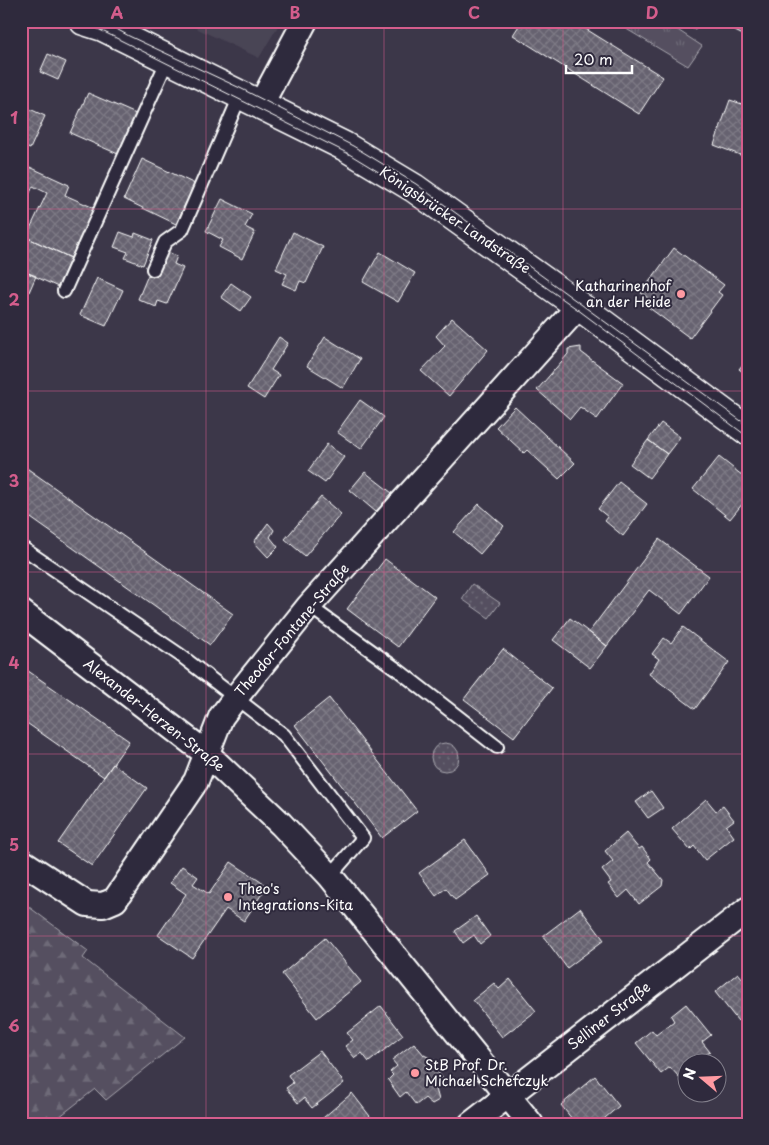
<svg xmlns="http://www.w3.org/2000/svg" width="769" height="1145" viewBox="0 0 769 1145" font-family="'Playpen Sans',sans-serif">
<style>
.built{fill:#494455}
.grass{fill:url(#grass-tufts);stroke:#aaa8b0}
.forest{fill:url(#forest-firs);stroke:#aaa8b0}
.park{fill:url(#park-dots);stroke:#aaa8b0}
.building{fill:url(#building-cross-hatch);stroke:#fff}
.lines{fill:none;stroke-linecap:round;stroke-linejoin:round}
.lane-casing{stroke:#fff;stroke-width:16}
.street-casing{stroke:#fff;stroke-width:28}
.secondary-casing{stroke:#fff;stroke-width:31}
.lane{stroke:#2f2a3d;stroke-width:12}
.street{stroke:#2f2a3d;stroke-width:24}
.secondary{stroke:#2f2a3d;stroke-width:28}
.tram{stroke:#fff;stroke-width:1}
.grid{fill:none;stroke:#d45d8c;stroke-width:1;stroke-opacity:0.55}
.poi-dot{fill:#ff9aa2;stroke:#2f2a3d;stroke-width:2}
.labels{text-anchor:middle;stroke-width:4;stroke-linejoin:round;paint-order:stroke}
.street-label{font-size:14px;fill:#fff;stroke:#2f2a3d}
.poi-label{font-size:14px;fill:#fff;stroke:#2f2a3d;text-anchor:start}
.neatline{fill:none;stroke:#d45d8c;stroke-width:2}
.grid-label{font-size:16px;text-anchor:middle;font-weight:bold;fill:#d45d8c}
</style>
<defs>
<pattern id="grass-tufts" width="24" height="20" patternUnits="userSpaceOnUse" patternTransform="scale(1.25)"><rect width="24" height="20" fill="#555060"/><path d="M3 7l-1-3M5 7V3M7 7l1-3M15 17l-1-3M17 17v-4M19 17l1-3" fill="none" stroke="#6e6a78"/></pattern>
<pattern id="forest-firs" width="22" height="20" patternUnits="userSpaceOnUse" patternTransform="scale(1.25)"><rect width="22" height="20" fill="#555060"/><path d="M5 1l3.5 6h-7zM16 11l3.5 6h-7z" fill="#6e6a78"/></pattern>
<pattern id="park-dots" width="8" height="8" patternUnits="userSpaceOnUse" patternTransform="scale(1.25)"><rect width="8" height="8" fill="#555060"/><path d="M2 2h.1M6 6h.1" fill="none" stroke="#6e6a78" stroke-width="1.8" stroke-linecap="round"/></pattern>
<pattern id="building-cross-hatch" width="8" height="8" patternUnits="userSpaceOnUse" patternTransform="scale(1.25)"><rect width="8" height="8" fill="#666270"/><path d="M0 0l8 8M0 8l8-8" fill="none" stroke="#7d7a85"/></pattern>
</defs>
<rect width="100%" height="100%" fill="#3c3749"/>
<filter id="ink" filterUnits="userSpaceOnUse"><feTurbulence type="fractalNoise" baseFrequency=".02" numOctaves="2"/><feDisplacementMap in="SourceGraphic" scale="10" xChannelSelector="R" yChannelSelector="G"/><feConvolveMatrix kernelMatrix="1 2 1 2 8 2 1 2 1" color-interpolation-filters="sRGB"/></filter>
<g filter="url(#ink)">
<path class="built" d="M181 21H281L259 58Z"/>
<path class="grass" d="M624 21H664L702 46 688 66 623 27Z"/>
<path class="forest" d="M21 901 88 951 83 958 185 1037 106 1100 95 1089 50 1124H21Z"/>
<path class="park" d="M472 584 500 603 489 618 462 599Z
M431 757a14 14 0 1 1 28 0a14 14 0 1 1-28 0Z"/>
<path class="building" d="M522 21H573L663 77 639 114 513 35Z
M682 21H700L695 29Z
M742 21H748V28L743 35 735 31Z
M48 54 66 62 58 80 40 72Z
M88 93 136 114 118 154 70 133Z
M730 100 748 106V158L714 145Z
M21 105 45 116 30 149 21 145Z
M142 159 195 184 176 224 124 199Z
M21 163 69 185 65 195 94 208 71 258 26 237 47 193 33 186 28 197 21 194Z
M222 199 252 214 245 227 255 232 242 259 219 247 223 240 206 231Z
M120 232 134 237 135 233 153 240 143 265 125 258 128 252 114 247Z
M293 232 323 247 306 283 300 281 296 290 282 284 287 274 276 269Z
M26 237 71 258 58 287 21 270V249Z
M674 248 724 285 718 292 722 295 690 338 648 307 652 301 641 293Z
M165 251 177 256 174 264 183 268 167 304 158 301 156 307 138 299 148 275 153 277Z
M380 252 415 273 398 302 363 282Z
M21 270 36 276 29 292 26 290 21 296Z
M97 278 123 290 106 326 80 315Z
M231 283 251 297 241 311 221 297Z
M452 318 488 350 449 396 421 371 445 346 436 336Z
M279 337 288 343 271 370 279 375 264 399 247 388Z
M325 337 360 359 343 388 307 366Z
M581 347V352L623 383 597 419 580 407 570 419 537 390 568 354V349Z
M748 358V376L739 369Z
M360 400 384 417 361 449 337 432Z
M515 407 575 463 559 479 527 450 524 453 496 427Z
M661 423 680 437 667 454 648 440Z
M648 440 667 454 649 478 630 464Z
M327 444 344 457 325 483 308 471Z
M719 457 748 480V497L730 519 693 489Z
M21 464 233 614 210 645 21 511Z
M365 472 392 493 376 512 350 490Z
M619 482 647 504 623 536 605 521 608 517 598 509Z
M321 497 341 514 305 556 285 539Z
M479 504 504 526 480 554 454 532Z
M268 523 274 530 270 537 278 547 268 557 254 542Z
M659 539 709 576 681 614 649 590 607 646 589 632Z
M385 559 435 597 398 647 347 609Z
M570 618 607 646 590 668 553 640Z
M683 627 729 662 695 709 649 674 659 659 652 654 664 638 671 643Z
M503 649 552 688 514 737 464 699Z
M21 666 129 741 104 777 21 719Z
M329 698 417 811 382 838 295 725Z
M113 764 147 788 92 866 58 843Z
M651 791 663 808 648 818 636 802Z
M706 799 716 811 723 806 734 820 726 826 734 837 705 860 694 846 690 850 672 829Z
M626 833 639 849 642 847 651 859 648 862 663 880 662 886 639 904 628 890 619 898 608 884 611 882 602 870 613 861 605 851Z
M465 840 490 875 455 900 446 888 436 896 419 873Z
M231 862 267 886 244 921 226 909 192 958 158 935 186 894 170 883 182 866 198 877 193 884 209 894Z
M580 908 604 940 567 968 543 936Z
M476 916 490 936 480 944 474 935 463 943 455 931Z
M325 938 361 982 317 1018 282 974Z
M738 973 748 985V1013L738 1021 715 992Z
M510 979 536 1011 502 1037 473 1000 494 983 499 989Z
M686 1004 711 1035 702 1042 710 1052 697 1062H686V1071L679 1077 670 1067 661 1074 636 1043 652 1030 656 1035 674 1021 671 1016Z
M381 1006 403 1035 369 1062 362 1053 355 1058 345 1046 353 1040 347 1033Z
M414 1043 424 1055 434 1060 435 1068 445 1082 436 1089 439 1100 432 1104 425 1098 416 1105 406 1092 400 1097 388 1080 393 1075 390 1072 397 1066 392 1060Z
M320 1051 344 1083 312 1108 304 1098 298 1103 286 1088 293 1083 288 1075Z
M595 1076 619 1106 598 1124H576L561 1105Z
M352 1093 376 1124H316Z"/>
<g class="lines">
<g class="lane-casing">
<path id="lane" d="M153 269 165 242 182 230 241 94
M64 291 168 59
M21 547 180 655 284 735 363 838 330 876
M309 606 398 670 497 747"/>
</g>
<g class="street-casing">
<path id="street" d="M261 104 305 21
M21 612 207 754 281 824 330 876 531 1124
M21 861 87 904 103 905 115 900 196 781 221 717 236 697 309 606 579 306
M471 1124 748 909"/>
</g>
<g class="secondary-casing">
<path id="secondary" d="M84 21 103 27 344 146 414 188 579 306 748 431"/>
</g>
<use href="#lane" class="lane"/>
<use href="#street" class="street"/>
<use href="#secondary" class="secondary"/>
<path class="tram" d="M82 21 349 154 400 185 577 309 748 437
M102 21 129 36 240 88 353 146 416 184 748 426"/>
</g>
</g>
<path class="grid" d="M206 21V1124M384 21V1124M563 21V1124M21 209H748M21 391H748M21 572H748M21 754H748M21 936H748"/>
<g class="poi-dot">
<circle cx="681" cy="294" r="5"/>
<circle cx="228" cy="897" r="5"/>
<circle cx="415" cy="1073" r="5"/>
</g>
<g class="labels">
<g class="street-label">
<text transform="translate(455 220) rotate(34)" y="5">Königsbrücker Landstraße</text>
<text transform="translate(292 630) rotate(-50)" y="5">Theodor-Fontane-Straße</text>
<text transform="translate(154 715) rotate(38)" y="5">Alexander-Herzen-Straße</text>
<text transform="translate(609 1016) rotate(-38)" y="5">Selliner Straße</text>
</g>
<g class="poi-label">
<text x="671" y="291" text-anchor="end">Katharinenhof<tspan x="671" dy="16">an der Heide</tspan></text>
<text x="238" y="894">Theo's<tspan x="238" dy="16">Integrations-Kita</tspan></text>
<text x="425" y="1070">StB Prof. Dr.<tspan x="425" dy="16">Michael Schefczyk</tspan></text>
</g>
</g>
<rect width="769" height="1145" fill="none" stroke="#2f2a3d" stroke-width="55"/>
<g transform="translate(702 1078) rotate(289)"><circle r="24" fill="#2f2a3d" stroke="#827f8b"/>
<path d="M0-4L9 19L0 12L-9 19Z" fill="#ff9aa2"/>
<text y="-8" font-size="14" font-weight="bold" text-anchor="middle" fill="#ffffff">N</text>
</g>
<path d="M566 65v8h66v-8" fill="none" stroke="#ffffff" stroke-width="2.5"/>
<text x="574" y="65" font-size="15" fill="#ffffff" stroke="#2f2a3d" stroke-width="4" paint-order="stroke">20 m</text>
<rect x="28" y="28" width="714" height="1090" class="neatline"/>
<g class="grid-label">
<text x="117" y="19">A</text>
<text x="295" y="19">B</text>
<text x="474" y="19">C</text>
<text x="652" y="19">D</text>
<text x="14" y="124">1</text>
<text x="14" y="306">2</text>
<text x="14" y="487">3</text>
<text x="14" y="669">4</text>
<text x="14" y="851">5</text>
<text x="14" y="1032">6</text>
</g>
</svg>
